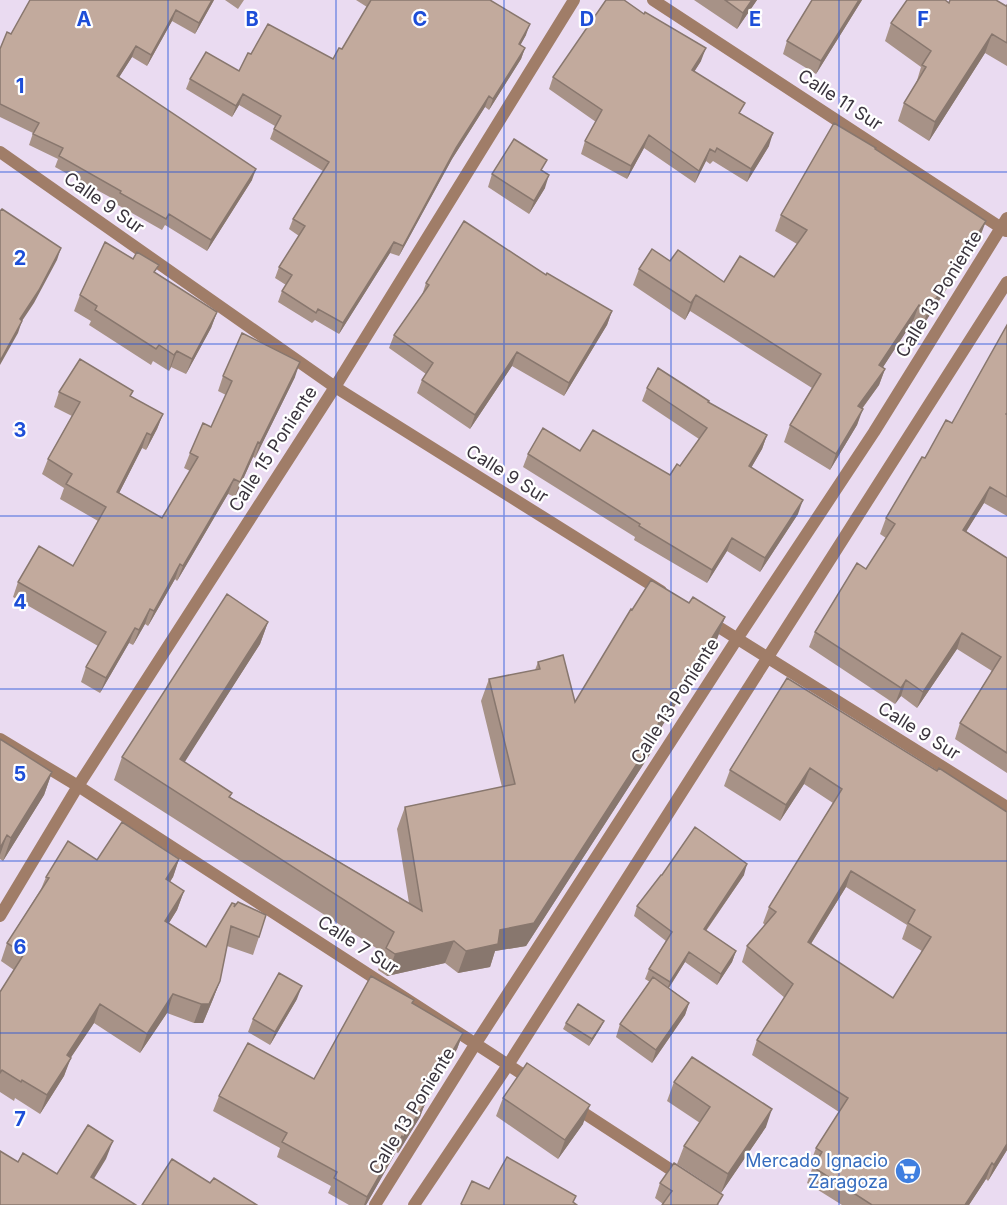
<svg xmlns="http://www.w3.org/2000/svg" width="1007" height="1205" viewBox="0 0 1007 1205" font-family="Inter,sans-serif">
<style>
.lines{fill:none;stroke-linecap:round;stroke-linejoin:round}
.minor{stroke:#a07d68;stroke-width:12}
.wall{fill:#a79287;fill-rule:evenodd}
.shaded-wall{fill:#88776e}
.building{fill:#c2aa9d;stroke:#88776e;stroke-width:1.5;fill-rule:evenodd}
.grid{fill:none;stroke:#1d4ed8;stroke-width:1.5;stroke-opacity:0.55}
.labels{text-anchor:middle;stroke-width:4.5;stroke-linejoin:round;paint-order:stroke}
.street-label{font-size:18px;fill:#3a343d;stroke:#fff}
.shop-label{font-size:18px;fill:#366cbe;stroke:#fff;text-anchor:end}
.grid-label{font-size:20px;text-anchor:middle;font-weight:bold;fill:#1d4ed8;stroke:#fff;stroke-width:4.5;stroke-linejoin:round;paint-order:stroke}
</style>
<rect width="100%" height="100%" fill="#eadbf1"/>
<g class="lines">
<path class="minor" d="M653 0 1006 231
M0 152 335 387 661 591
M709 621 1007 807
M0 739 78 786 533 1081
M0 916 78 786 335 387 574 0
M573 1106 682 1177
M375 1205 476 1043 737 639 874 432 1007 218
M414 1205 508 1065 1007 282"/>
</g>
<path class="wall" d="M214 0 195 34 172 21 147 66 132 57 119 77 252 180 207 251 165 225 162 230 116 204 117 201 55 167 58 159 29 145 33 133 0 117V49L11 34Z
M225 0H244L238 9Z
M356 0H490L526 35 520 45 525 48 521 59 489 110 485 107 452 159 399 256 390 253 339 334 315 320 312 323 278 302 282 291 286 285 275 278 279 267 299 236 289 229 293 219 323 171 270 139 275 126 239 105 232 117 186 89 190 79 239 71 251 54 333 59 342 49 367 7Z
M694 0H757L737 29Z
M812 0H862L816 74 783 54 787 41Z
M949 3 1006 6 1007 5V66L985 53 929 141 898 121 904 103 916 84 921 67 885 41 891 23Z
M701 61 694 72 741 114 769 146 747 182 713 161 710 164 706 161 695 183 644 148 627 179 581 154 585 141 596 122 549 89 553 77Z
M875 150 980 237 922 327 913 321 883 367 885 369 879 385 862 409 857 425 830 470 784 442 790 425 812 388 690 311 685 320 633 285 639 269 670 261 724 282 774 277 797 244 775 231 781 215Z
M543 171 545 188 529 214 488 187 492 174Z
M156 273 217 312 211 328 186 374 171 367 169 371 153 361 151 365 89 325 91 321 74 311 80 295Z
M546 275 612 311 607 325 564 396 512 366 470 429 417 393 422 380 426 374 389 348 394 335 422 295 426 283Z
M1007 325V516L984 503 966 531 1007 558V773L955 739 960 723 992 671 957 649 917 708 901 696 895 704 809 647 815 632 866 569 886 538 880 534 886 518 925 458 952 423Z
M223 376 295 377 255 458 253 457 235 497 228 494 177 581 175 579 148 626 145 624 133 645 129 643 100 693 81 682 86 667 98 646 13 597 18 582 73 566 98 521 60 499 64 488 42 474 48 459 72 416 54 407 59 392 131 397 163 414 157 429 146 450 142 448 119 493 162 518 190 471 184 468 190 453 211 427 226 395 218 391Z
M647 388 708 403 767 435 762 449 751 468 798 514 760 572 727 551 707 583 634 540 635 537 523 467 528 454 580 451 670 475 680 466 699 439 642 401Z
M689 603 725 617 717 639 657 734 652 751 526 946 495 951 490 967 458 973 445 963 387 976 378 970 384 953 114 780 122 757 268 622 260 644 184 762 232 793 230 797 409 903 397 829 405 807 502 787 481 701 489 679 535 670 538 662 575 702 632 610Z
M787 678 937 771 1007 1150 988 1181 986 1179 969 1205H842L807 1183 813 1166 810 1164 816 1148 839 1112 752 1055 757 1040 785 998 742 962 747 946 765 925 763 923 769 907 833 803 804 784 780 821 724 786 730 770ZM846 887 907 925 902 939 922 951 893 998 811 944Z
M0 739 52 772 44 795 3 861 0 859Z
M179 859 173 877 170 882 184 891 177 910 169 923 206 947 234 907 259 937 253 955 227 946 220 981 213 999 203 1023H194L167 1013 140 1053 94 1023 70 1058 64 1076 40 1114 15 1098 14 1101 0 1092V992L14 970 1 961 7 943 41 889 46 877 97 860Z
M662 875H744L706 931 736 951 732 962 717 985 685 962 669 988 689 1003 685 1015 652 1063 616 1037 620 1024 650 982 645 979 649 969 666 941 634 916 637 906Z
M297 999 270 1045 248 1032 253 1019Z
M413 1004 463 1033 457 1049 424 1106 420 1117 398 1153 396 1152 366 1205H349L328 1193 331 1186 277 1157 280 1148 213 1111 219 1096 314 1079Z
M566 1023 601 1027 589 1046 563 1029Z
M674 1082 766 1127 721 1193 677 1164 684 1146 700 1123 667 1101Z
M503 1098 583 1124 558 1159 496 1116Z
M660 1183 720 1205 663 1204 655 1198Z"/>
<path class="shaded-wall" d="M212 0H214L195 34 199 23Z
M752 0H757L737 29 743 13Z
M859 0H862L816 74 821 61Z
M176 10 172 21 147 66 151 55Z
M530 24 526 35 515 55 519 44Z
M992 34 985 53 929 141 935 122Z
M136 46 132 57 113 87 117 76Z
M525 48 521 59 489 110 493 99Z
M706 48 701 61 687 83 692 70Z
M243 94 239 105 232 117 236 106Z
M489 96 485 107 452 159 399 256 403 246 456 148Z
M773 133 769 146 747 182 751 169Z
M649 135 644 148 627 179 631 166Z
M710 149 706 161 695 183 699 171Z
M256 169 252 180 207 251 211 240Z
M549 175 545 188 529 214 534 201Z
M986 221 980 237 922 327 928 311Z
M394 242 390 253 339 334 343 323Z
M61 248 57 260 34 303 22 321 18 333 0 365V361L20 319Z
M696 295 690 311 685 320 691 303Z
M919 305 913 321 874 381 879 365Z
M612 311 607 325 564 396 569 383Z
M217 312 211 328 186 374 192 359Z
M177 351 171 367 169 371 174 355Z
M517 352 512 366 470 429 475 415Z
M300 362 295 377 255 458 260 443Z
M885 369 879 385 852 422 858 406Z
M863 409 857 425 830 470 836 454Z
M163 414 157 429 146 450 151 435Z
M147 433 142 448 112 507 117 492Z
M767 435 762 449 744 480 749 466Z
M258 442 253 457 235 497 240 482Z
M234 479 228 494 177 581 183 566Z
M990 487 984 503 958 545 963 530Z
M803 500 798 514 760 572 765 558Z
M732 538 727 551 707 583 712 570Z
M180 564 175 579 148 626 154 611Z
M150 609 145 624 133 645 139 630Z
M725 617 717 639 657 734 652 751 526 946 495 951 490 967 458 973 466 951 500 930 657 726Z
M268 622 260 644 172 782 180 759Z
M135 628 129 643 100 693 106 678Z
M962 633 957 649 917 708 923 692Z
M906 680 901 696 895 704 901 688Z
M810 768 804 784 780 821 786 805Z
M52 772 44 795 3 861 11 838Z
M7 835 0 855V848Z
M179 859 173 877 159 898 166 879Z
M747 864 744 875 700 939 704 929Z
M851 871 846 887 802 958 808 942Z
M184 891 177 910 159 939 165 921Z
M454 941 445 963 387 976 395 954Z
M736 951 732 962 717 985 721 974Z
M689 952 685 962 666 992 670 982Z
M220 981 213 999 203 1023H194L201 1004Z
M302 986 297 999 270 1045 275 1032Z
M173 994 167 1013 140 1053 147 1034Z
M689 1003 685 1015 652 1063 656 1050Z
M100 1004 94 1023 60 1074 67 1055Z
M604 1021 601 1027 589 1046 592 1039Z
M463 1033 457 1049 424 1106 420 1117 398 1153 403 1138Z
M71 1058 64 1076 40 1114 47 1095Z
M590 1105 583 1124 558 1159 565 1140Z
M772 1109 766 1127 721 1193 728 1174Z
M402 1136 396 1152 366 1205H364L367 1197Z
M113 1141 106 1159 84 1195 91 1177Z
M1007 1144V1150L988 1181 994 1165Z
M992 1163 986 1179 969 1205H965Z"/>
<path class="building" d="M30 0H212L199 23 176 10 151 55 136 46 117 76 256 169 211 240 169 214 166 219 120 193 121 191 59 156 63 148 33 134 39 123 0 104V49L7 32 11 34Z
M371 0H490L530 24 519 44 525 48 493 99 489 96 456 148 403 246 394 242 343 323 318 309 316 313 282 291 292 275 279 267 305 226 293 219 329 162 274 129 281 116 243 94 236 106 190 79 206 52 239 71 248 53 251 54 268 24 333 59 339 48 342 49Z
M606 0H624L644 14 645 12 706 48 692 70 745 103 739 113 773 133 751 169 717 148 715 152 710 149 699 171 649 135 631 166 585 141 602 110 553 77Z
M725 0H752L743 13Z
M812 0H859L821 61 787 41Z
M907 0H945L949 3 950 0H996L1006 6 1007 5V43L992 34 935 122 904 103 926 67 922 65 931 51 891 23Z
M834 123 876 148 875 149 986 221 928 311 919 305 879 365 885 369 858 406 863 409 836 454 790 425 821 374 696 295 691 303 639 269 652 249 670 261 678 250 724 282 740 256 774 277 807 230 781 215Z
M514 139 547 160 541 170 549 175 534 201 492 174Z
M2 209 61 248 39 290 20 319 22 321 0 361V211Z
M464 221 546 275 547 273 612 311 569 383 517 352 475 415 422 380 433 363 394 335 429 285 426 283Z
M105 242 133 259 137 252 159 265 154 272 217 312 192 359 177 351 174 355 159 345 156 349 95 310 97 306 80 295Z
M1007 325V413L1006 414 1007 415V497L990 487 963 530 1007 558V753L960 723 1001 657 962 633 923 692 906 680 901 688 815 632 857 563 866 569 895 524 886 518 922 457 925 458 946 420 952 423Z
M242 333 300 362 260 443 258 442 240 482 234 479 183 566 180 564 154 611 150 609 139 630 135 628 106 678 86 667 106 632 18 582 39 546 73 566 106 507 66 484 72 474 48 459 80 402 59 392 80 359 133 391 130 396 163 414 151 435 147 433 117 492 162 518 198 457 190 453 203 423 211 427 232 381 223 376Z
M658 368 709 401 708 402 767 435 749 466 803 500 765 558 732 538 712 570 639 526 640 524 528 454 543 428 580 451 593 430 670 475 677 464 680 466 707 428 647 388Z
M651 580 689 603 693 597 725 617 657 726 660 728 534 923 500 930 498 944 466 951 454 941 395 954 386 948 394 932 122 757 227 594 268 622 180 759 232 793 229 797 422 911 405 807 515 784 489 679 540 669 538 662 563 655 575 702 631 609 632 610Z
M787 678 937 771 939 768 1007 812V1144L994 1165 992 1163 965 1205H872L813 1167 822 1152 816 1148 848 1098 757 1040 793 984 747 946 776 912 769 907 842 789 810 768 786 805 730 770ZM851 871 915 910 908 923 931 937 893 998 808 942Z
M0 739 52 772 11 838 7 835 0 848Z
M122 822 179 859 166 879 184 891 165 921 206 947 232 903 235 904 234 907 238 902 266 915 259 937 231 926 220 981 209 1004H201L173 994 147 1034 100 1004 67 1055 71 1058 47 1095 22 1080 21 1082 2 1070 0 1073V992L24 954 7 943 49 878 46 877 68 841 97 860Z
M695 827 747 864 704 929 736 951 721 974 689 952 670 982 649 969 672 932 637 906 661 875H662Z
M279 973 302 986 275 1032 253 1019Z
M371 976 414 1000 412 1003 463 1033 424 1101 426 1102 403 1138 402 1136 367 1197 334 1178 337 1172 282 1142 287 1133 219 1096 248 1043 314 1079Z
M653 977 689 1003 656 1050 620 1024Z
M578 1004 604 1021 592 1039 566 1023Z
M692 1057 772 1109 728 1174 684 1146 710 1107 674 1082Z
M527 1063 590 1105 565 1140 503 1098Z
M88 1125 113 1141 91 1177 136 1205H0V1151L18 1162 23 1153 57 1174Z
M507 1157 576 1196 573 1202 577 1205H463L461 1204 472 1181 489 1189Z
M172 1159 210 1183 214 1178 257 1205H142Z
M674 1163 723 1195 717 1205H662L672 1191 660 1183Z"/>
<path class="grid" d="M168 0V1205M336 0V1205M504 0V1205M671 0V1205M839 0V1205M0 172H1007M0 344H1007M0 516H1007M0 689H1007M0 861H1007M0 1033H1007"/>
<defs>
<g id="supermarket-disc" transform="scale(1.35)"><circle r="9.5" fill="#3f7fe0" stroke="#fff"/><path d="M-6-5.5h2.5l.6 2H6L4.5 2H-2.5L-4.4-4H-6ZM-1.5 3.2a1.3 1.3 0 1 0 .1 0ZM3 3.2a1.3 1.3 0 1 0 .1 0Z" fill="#fff"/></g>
</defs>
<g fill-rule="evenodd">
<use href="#supermarket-disc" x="908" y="1171"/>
</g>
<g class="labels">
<g class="street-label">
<text transform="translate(840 100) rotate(33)" y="6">Calle 11 Sur</text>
<text transform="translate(104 203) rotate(35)" y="6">Calle 9 Sur</text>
<text transform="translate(939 294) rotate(-58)" y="6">Calle 13 Poniente</text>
<text transform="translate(273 449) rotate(-57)" y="6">Calle 15 Poniente</text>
<text transform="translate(507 474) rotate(32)" y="6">Calle 9 Sur</text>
<text transform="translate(675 701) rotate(-57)" y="6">Calle 13 Poniente</text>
<text transform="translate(919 731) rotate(32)" y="6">Calle 9 Sur</text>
<text transform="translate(358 945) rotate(33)" y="6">Calle 7 Sur</text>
<text transform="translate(412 1111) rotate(-58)" y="6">Calle 13 Poniente</text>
</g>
<g class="shop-label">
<text x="888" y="1167">Mercado Ignacio<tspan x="888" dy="21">Zaragoza</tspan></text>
</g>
</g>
<g class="grid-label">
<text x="84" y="26">A</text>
<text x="252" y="26">B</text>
<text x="420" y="26">C</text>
<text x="587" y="26">D</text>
<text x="755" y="26">E</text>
<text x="923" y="26">F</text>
<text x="20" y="93">1</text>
<text x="20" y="265">2</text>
<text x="20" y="437">3</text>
<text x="20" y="609">4</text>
<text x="20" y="781">5</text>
<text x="20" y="954">6</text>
<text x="20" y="1126">7</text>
</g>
</svg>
